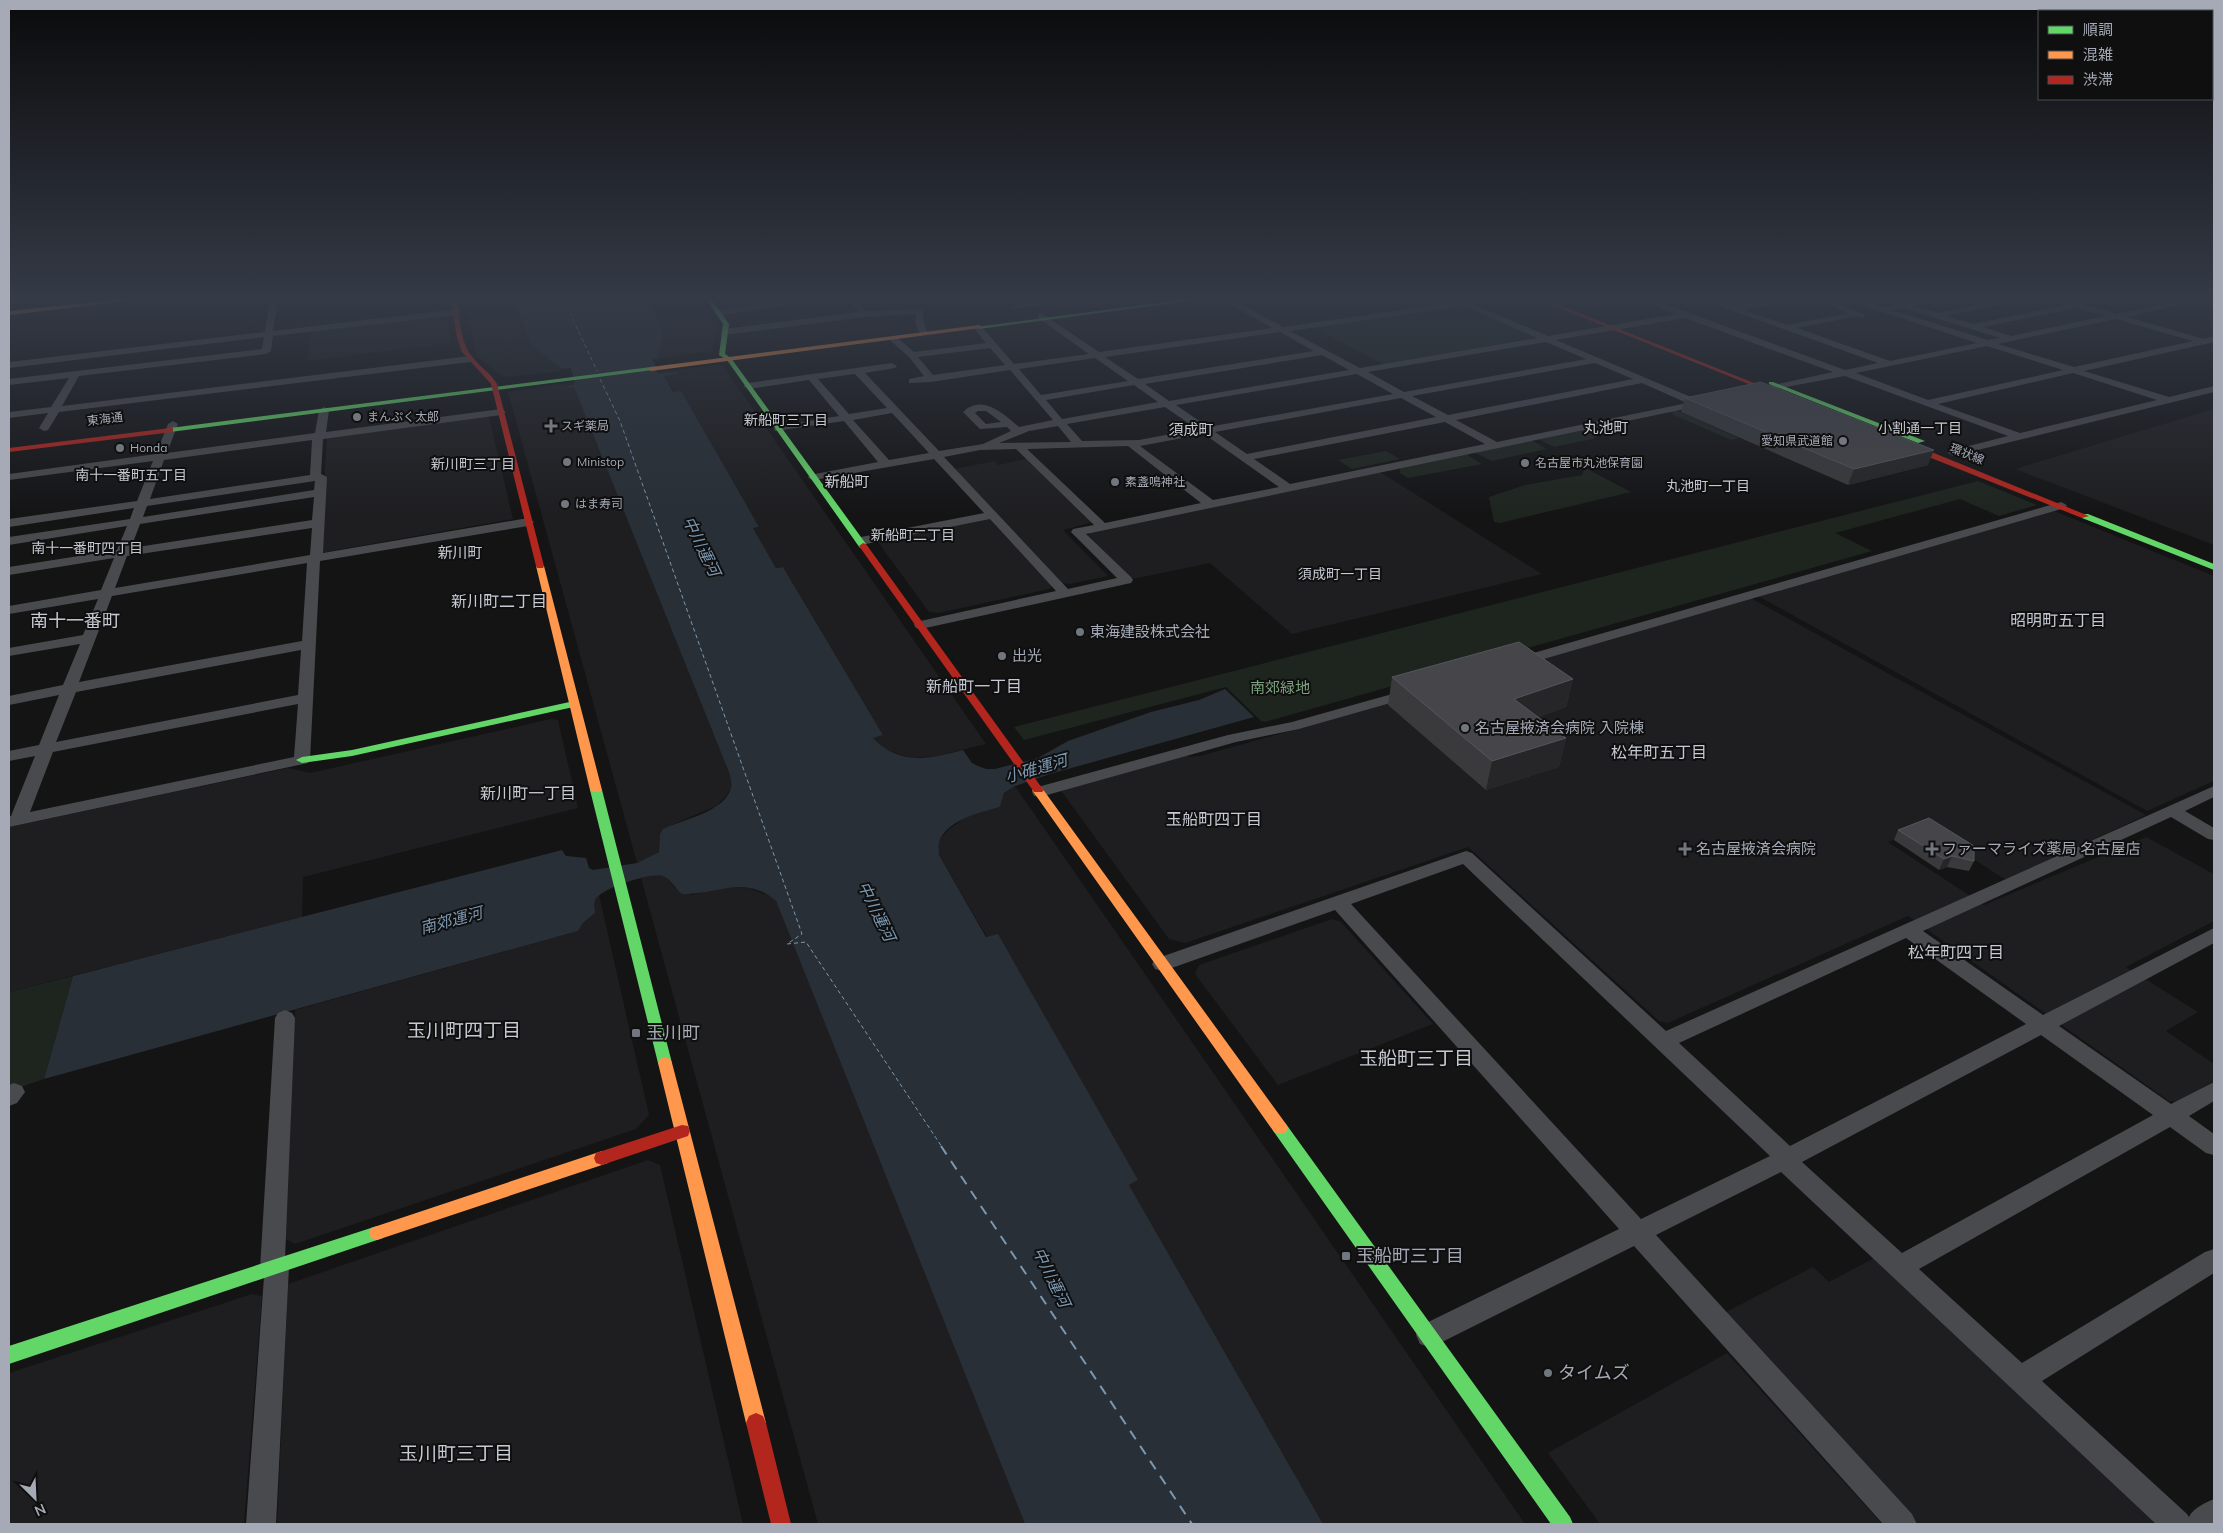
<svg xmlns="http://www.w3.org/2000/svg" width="2223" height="1533" viewBox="0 0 2223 1533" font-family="Mulish,'Noto Sans JP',sans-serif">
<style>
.built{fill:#1e1e20}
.green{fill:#1e251f}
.water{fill:#282f36}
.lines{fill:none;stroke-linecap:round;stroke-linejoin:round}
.ferry-far1{stroke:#7c98b1;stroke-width:1;stroke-dasharray:4 3;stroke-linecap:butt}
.ferry{stroke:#7c98b1;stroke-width:2;stroke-dasharray:10 8;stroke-linecap:butt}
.street{fill:#494a4d;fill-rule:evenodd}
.fast{fill:#63d668;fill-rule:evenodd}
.slow{fill:#ff974d;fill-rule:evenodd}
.jam{fill:#b3261e;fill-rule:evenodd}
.wall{fill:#3a3a3d}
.shaded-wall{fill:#262628}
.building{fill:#46464a;stroke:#54565b}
.poi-dot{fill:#72767e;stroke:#0f0f10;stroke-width:2}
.labels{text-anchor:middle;stroke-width:4;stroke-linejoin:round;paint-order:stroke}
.far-poi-label{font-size:12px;fill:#a5aab6;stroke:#0f0f10;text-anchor:start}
.far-street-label{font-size:12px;fill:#a5aab6;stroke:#0f0f10}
.far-neighbourhood-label{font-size:14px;fill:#c6c9d2;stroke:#0f0f10}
.far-quarter-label{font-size:15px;fill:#c6c9d2;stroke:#0f0f10}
.poi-label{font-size:15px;fill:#a5aab6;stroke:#0f0f10;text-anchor:start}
.park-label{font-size:15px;fill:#7ca17e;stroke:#0f0f10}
.water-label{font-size:16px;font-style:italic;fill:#7c98b1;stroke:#0f0f10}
.neighbourhood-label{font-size:16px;fill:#c6c9d2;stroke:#0f0f10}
.quarter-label{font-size:18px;fill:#c6c9d2;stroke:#0f0f10}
.near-poi-label{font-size:18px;fill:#a5aab6;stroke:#0f0f10;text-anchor:start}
.near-neighbourhood-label{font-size:19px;fill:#c6c9d2;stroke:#0f0f10}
</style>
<rect width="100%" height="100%" fill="#141415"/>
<path class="built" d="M464 300 516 301 531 345 559 365 562 371 508 377 501 375 477 356Z
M646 300H698L717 326 712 351 653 360 652 358 658 357 664 329Z
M446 316 451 343 308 361 311 331Z
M717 365 723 366 986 744 937 756 910 758 884 749 873 738 883 735 783 567 776 568 753 528 759 527 664 376 677 374H658L657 372Z
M574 382 575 384 561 387 574 386 730 775 731 787 727 795 716 806 672 825 660 834 659 852 637 863 508 392Z
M2214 409V545L2015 469Z
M485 416 489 417 513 519 320 553 327 437Z
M1027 459 1093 522 1063 530 1108 576 1070 584 1062 583 954 469 995 461 998 465Z
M1380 472 1542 574 1292 634 1210 563 1133 579 1087 536 1091 532Z
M2054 511 2214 576V781L2147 811 1758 596Z
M988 519H991L1052 586 1049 589 939 613 929 612 877 541Z
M1749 597 2146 815 2006 880 1925 828 1888 842 1984 905 2146 837 2214 874V921L2126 967 2198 1012 2166 1031 2214 1064V1081L2179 1101H2169L1908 916 1668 1023 1659 1021 1468 847 1185 943 1169 939 1062 792 1063 790 1187 755 1189 757 1200 756 1312 725Z
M551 719 558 720 578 808 303 877 302 917 9 992V827L288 768 310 773Z
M1015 786 1525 1524H1323L1129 1185 1137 1180 998 935 987 937 939 855V840L949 829 969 815 1000 807 1004 793Z
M660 875 666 877 675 888 691 895 722 888H748L770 896 776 901 1025 1524H818L641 878Z
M599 895 649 1115 636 1129 295 1244 282 1237 295 1010 578 931 583 923 595 913V901Z
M1332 919 1341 922 1433 1024 1278 1085 1195 974 1199 965Z
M648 1160 660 1165 743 1524H277L288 1284Z
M1878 1256 2164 1524H1918L1724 1313 1813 1267 1829 1282Z
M252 1294 262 1296 244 1524H9V1373Z
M1727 1353 1882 1524H1600L1548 1453Z"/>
<path class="green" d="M1458 306H1465L1537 337 1384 365 1312 327Z
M1675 410 1739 438 1731 440 1674 415 1672 411Z
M1581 430 1591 432 1597 436 1593 439 1554 447 1538 439Z
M1531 440 1547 449 1492 461 1473 452Z
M1386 451 1400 459 1352 469 1338 460Z
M1466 454 1482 464 1408 478 1400 473V468Z
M1587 469 1631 492 1500 523 1494 522 1489 497 1525 485 1582 475 1584 470Z
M1978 481 2037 505 1999 516 1960 499 1835 533 1872 551 1265 722 1261 721 1226 687 1024 740 1014 727Z
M73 976 44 1079 9 1091V992Z"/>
<path class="water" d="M515 300H646L664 329 658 357 652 358 658 374 677 372 678 374 664 376 673 392 681 391 759 527 753 528 776 568 783 567 883 735 873 738C900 766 929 759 963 750L972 763 978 766 986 769H995L1038 758 1068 741 1151 712 1199 700 1225 689 1254 717 1050 774 1015 786 1004 793 1000 807C979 813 952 818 940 839 938 843 939 850 939 855L986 937 998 934 1138 1180 1129 1185 1323 1524H1025L776 901C746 874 715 895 682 894 676 890 670 878 663 876 650 873 599 888 595 901 594 904 595 910 595 913L583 923 578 931 44 1079 73 976 562 850 566 856 586 858 589 868 593 870 637 863 659 852 660 834 663 829C682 820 727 811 731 787 732 784 730 779 730 775L574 387 561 388 575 384 571 368 562 369 531 345Z"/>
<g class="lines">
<path class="ferry-far1" d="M564 300 597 371
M600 379 620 421 802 934 787 944 806 942 942 1147"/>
<path class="ferry" d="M941 1146 1192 1524"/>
<path class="street" d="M270 300H278L273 331 457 309 461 312 457 315 273 336 271 351 266 354 79 376 62 406 470 356 475 359 470 362 59 412 48 430 44 431 39 428 48 413 9 418V412L51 407 69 378 9 385V379L262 349 264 337 9 368V362L265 332Z
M792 300H817L718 316 714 313 718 310Z
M847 300H856L866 311 924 309 923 320 927 331 923 334C915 331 915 320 916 314L864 317 725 335 721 332 725 329 858 312Z
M1044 300H1070L1014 309 1010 307 1014 305Z
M1223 300H1234L1283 327 1470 300H1495L1475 305 1548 336 1676 314 1641 300H1654L1845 370 1878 363 1703 300H1716L1733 306 1768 300H1789L1743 310 1787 325 1849 313 1814 300H1827L1866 315 1862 318 1858 316 1797 328 1890 361 1977 343 1846 300H1860L1882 307 1917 300H1935L1914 306 1938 313 2001 300H2020L1947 316 1973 324 2067 305 2054 300H2069L2117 314 2182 300H2200L2127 317 2204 339 2214 336V342L2084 371 2169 397 2214 386V392L1953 456 1948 453 1949 451 2008 436 1845 376 1764 391V387L1833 372 1685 318 1556 340 1698 400 1704 399 1709 402 1704 405 1086 534 1131 577 1133 580 1131 583 921 629 916 628 914 625 916 622 1056 591 990 519 861 545 857 544 855 541 861 537 984 513 934 459 814 480 810 479 808 477 810 475 878 462 844 421 775 431 774 429 779 426 839 416 809 380 748 389 743 386 748 383 892 363 897 366 895 368 865 373 939 451 983 444 1011 431 1007 427 980 429 963 412C982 393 1004 414 1019 427L1053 420 1010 370 931 382 909 383V379L924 376 909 357 891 341V337H897L914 352 986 343 974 328 978 325 981 326 1014 364 1089 354 1038 318V314L1041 313 1099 352 1272 328ZM1464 306 1537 338 1360 368 1290 331ZM1904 308 2000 338 1988 340 1892 310ZM2077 308 2106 316 2011 336 1983 327ZM2116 319 2193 341 2074 367 1998 344ZM1280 332 1314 351 1138 379 1105 357ZM1546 342 1586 359 1404 392 1368 372ZM1987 346 2063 370 1928 400 1856 373ZM990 348 1005 365 933 375 918 357ZM1322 355 1349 370 1169 401 1145 384ZM1095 358 1128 381 1041 395 1019 369ZM1595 363 1633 379 1448 415 1412 396ZM2073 373 2157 400 2020 433 1938 404ZM855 374 887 408 849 414 818 379ZM1357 374 1393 394 1208 427 1176 405ZM1642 383 1687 403 1497 442 1456 420ZM1134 385 1158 402 1062 419 1046 400ZM1401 398 1436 417 1247 454 1215 432ZM1165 407 1197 429 1139 440 1082 441 1067 424ZM978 411H986L1001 422 986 424 975 413ZM892 413 929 453 889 460 853 420ZM1445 422 1485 444 1290 484 1254 459ZM1058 426 1071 442 999 443 1029 431ZM1204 434 1279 487 1213 500 1140 446ZM1128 446 1201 503 1105 523 1027 449ZM1016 449 1094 525 1073 529 1071 532 1117 578 1068 589 944 457 980 450Z
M2205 300H2214V304Z
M324 407 329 410 326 432 501 409 506 412 501 415 323 439 321 474 327 477 323 553 528 518 534 522 528 526 320 561 310 760 308 763 9 827V817L11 816 35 756 9 761V751L39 745 59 695 9 705V696L63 685 80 644 9 656V648L83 635 98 599 9 614V606L101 590 114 558 9 575V567L117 550 127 526 9 545V537L130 519 134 508 9 527V519L137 501 153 461 9 480V474L156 454 168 424 173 421 178 424 167 453 315 433 319 410ZM312 440 310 475 150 499 164 460ZM315 481 314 490 143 517 147 506ZM314 497 312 520 131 548 140 524ZM312 528 310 555 115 588 127 556ZM307 563 302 641 79 682 112 596ZM301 650 298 695 56 742 76 692ZM298 704 294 757 30 812 53 752Z
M2061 502 2065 504 2067 506 2065 508 1523 665 1518 666 1511 662 1513 659Z
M1410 689 1415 690 1417 693 1415 696 1299 729 1236 742 1040 797 1034 796 1032 792 1034 788 1228 735 1292 722Z
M2214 786V797L2185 811 2214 828V840L2208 839 2171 817 1923 931 2043 1015 2214 928V943L2059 1026 2171 1104 2214 1082V1101L2189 1116 2214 1134V1155L2206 1153 2170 1127 1919 1269 2022 1363 2205 1252 2214 1249V1273L2042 1381 2187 1514 2189 1517C2193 1508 2205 1503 2214 1499V1524H2156L1781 1172 1656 1235 1912 1514 1917 1524H1883L1634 1246 1438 1344 1429 1347 1420 1344 1416 1335 1420 1326 1619 1229 1335 910 1169 969 1162 971 1155 969 1152 964 1155 959 1466 851 1472 853 1666 1031ZM1463 864 1770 1156 1641 1219 1351 904ZM1906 938 2026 1024 1790 1146 1679 1043ZM2041 1035 2153 1115 1902 1253 1802 1162Z
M285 1010 292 1013 295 1018 285 1259 289 1267 276 1524H246L264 1277 260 1269 275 1018 278 1013Z
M14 1083 22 1086 25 1092 17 1103 9 1106V1085Z"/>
<path class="fast" d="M707 300H712L729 324 725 354 731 358 866 544V548H860L727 360 719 355 723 324Z
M1179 300H1198L979 329 976 327Z
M651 367 653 368V370L170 432 166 430 170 428Z
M1769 382H1773L1925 441 1918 443 1769 384Z
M2082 514H2088L2214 564V570L2082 518Z
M574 701 578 702 579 704 578 706 352 756 302 763 296 760 302 757 352 750Z
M596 787 602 790 672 1063 670 1067 665 1069 660 1067 658 1063 590 790Z
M1280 1122 1286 1124 1570 1517 1573 1524H1551L1274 1132 1272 1128 1274 1124Z
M377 1226 383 1228 385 1233 383 1238 9 1364V1346Z"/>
<path class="slow" d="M113 300H136L9 315V311Z
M979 325 982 327 981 328 651 371 648 369 651 367Z
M540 563 544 566 602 790 600 792H592L590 790 536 566Z
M1038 787 1042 788 1286 1124 1288 1128 1286 1132 1280 1134 1274 1132 1032 790Z
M665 1057 670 1059 672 1063 766 1423 763 1430 756 1433 749 1430 746 1423 658 1063 660 1059Z
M602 1151 608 1153 610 1158 608 1163 377 1240 371 1238 369 1233 371 1228Z"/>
<path class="jam" d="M451 300H457C460 319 460 343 473 358 481 368 491 373 497 384L544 566 543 568H537L536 566 491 384 462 352 457 338Z
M1539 300H1547L1789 397 1784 398Z
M170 428H173V432L9 452V448Z
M1896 440H1902L2089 516 2082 518 1896 444Z
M863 543 866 544 1042 788 1044 790 1042 792H1034L859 546Z
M682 1125 688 1126 690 1131 688 1136 602 1165 596 1163 594 1158 596 1153Z
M756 1413 763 1416 766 1423 791 1524H771L746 1423 749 1416Z"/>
</g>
<path class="wall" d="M1685 398 1928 465 1848 485 1681 412Z
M1392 677 1573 679 1566 707 1538 717 1566 738 1559 767 1486 790 1388 705Z
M1898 830 1974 861 1969 871 1947 867 1939 870 1894 840Z"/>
<path class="shaded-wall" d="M1934 450 1928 465 1848 485 1854 469Z
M1573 679 1566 707 1508 727 1514 699Z
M1566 738 1559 767 1486 790 1492 761Z
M1952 856 1947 867 1939 870 1944 859Z"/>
<path class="building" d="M1761 382 1934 450 1854 469 1685 398Z
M1519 642 1573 679 1514 699 1566 738 1492 761 1392 677Z
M1929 818 1974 846V861L1952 856 1944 859 1898 830Z"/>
<linearGradient id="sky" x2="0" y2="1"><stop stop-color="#0b0b0c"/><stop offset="0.58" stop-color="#343a46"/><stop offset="1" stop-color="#343a46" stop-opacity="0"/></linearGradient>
<rect width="2223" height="515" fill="url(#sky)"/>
<g class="poi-dot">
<circle cx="357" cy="417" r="5"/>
<path d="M548.5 418.5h5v5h5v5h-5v5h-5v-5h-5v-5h5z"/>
<circle cx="1843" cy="441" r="5"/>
<circle cx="120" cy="448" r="5"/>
<circle cx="567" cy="462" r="5"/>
<circle cx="1525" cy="463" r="5"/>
<circle cx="1115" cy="482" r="5"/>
<circle cx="565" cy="504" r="5"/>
<circle cx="1080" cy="632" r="5"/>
<circle cx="1002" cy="656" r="5"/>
<circle cx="1465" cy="728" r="5"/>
<path d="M1682.5 841.5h5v5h5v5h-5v5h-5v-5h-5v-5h5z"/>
<path d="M1929.5 841.5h5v5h5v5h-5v5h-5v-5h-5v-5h5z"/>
<rect x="631" y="1028" width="10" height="10" rx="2.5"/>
<rect x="1341" y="1251" width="10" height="10" rx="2.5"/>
<circle cx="1548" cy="1373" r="5"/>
</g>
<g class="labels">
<g class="far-poi-label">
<text x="367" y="421">まんぷく太郎</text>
<text x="561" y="430">スギ薬局</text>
<text x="1833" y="445" text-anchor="end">愛知県武道館</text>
<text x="130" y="452">Honda</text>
<text x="577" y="466">Ministop</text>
<text x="1535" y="467">名古屋市丸池保育園</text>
<text x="1125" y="486">素盞鳴神社</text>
<text x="575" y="508">はま寿司</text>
</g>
<g class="far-street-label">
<text transform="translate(105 419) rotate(-7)" y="4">東海通</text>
<text transform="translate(1967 454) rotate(22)" y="4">環状線</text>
</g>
<g class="far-neighbourhood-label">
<text x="786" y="425">新船町三丁目</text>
<text x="1920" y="433">小割通一丁目</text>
<text x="473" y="469">新川町三丁目</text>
<text x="131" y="480">南十一番町五丁目</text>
<text x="1708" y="491">丸池町一丁目</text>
<text x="913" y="540">新船町二丁目</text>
<text x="87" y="553">南十一番町四丁目</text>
<text x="1340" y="579">須成町一丁目</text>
</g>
<g class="far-quarter-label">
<text x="1606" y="433">丸池町</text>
<text x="1191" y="435">須成町</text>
<text x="847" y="487">新船町</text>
<text x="460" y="558">新川町</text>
</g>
<g class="poi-label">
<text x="1090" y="637">東海建設株式会社</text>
<text x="1012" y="661">出光</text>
<text x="1475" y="733">名古屋掖済会病院 入院棟</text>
<text x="1696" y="854">名古屋掖済会病院</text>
<text x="1942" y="854">ファーマライズ薬局 名古屋店</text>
</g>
<g class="park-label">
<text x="1280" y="693">南郊緑地</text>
</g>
<g class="water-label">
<text transform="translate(702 546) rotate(64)" y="6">中川運河</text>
<text transform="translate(1036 768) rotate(-16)" y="6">小碓運河</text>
<text transform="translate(877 911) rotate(64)" y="6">中川運河</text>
<text transform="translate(451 920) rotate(-15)" y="6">南郊運河</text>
<text transform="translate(1052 1277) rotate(64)" y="6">中川運河</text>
</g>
<g class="neighbourhood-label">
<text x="499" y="607">新川町二丁目</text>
<text x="2058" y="626">昭明町五丁目</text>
<text x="974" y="692">新船町一丁目</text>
<text x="1659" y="758">松年町五丁目</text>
<text x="528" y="799">新川町一丁目</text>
<text x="1214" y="825">玉船町四丁目</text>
<text x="1956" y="958">松年町四丁目</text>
</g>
<g class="quarter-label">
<text x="75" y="627">南十一番町</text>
</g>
<g class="near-poi-label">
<text x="646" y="1039">玉川町</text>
<text x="1356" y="1262">玉船町三丁目</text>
<text x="1558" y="1379">タイムズ</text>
</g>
<g class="near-neighbourhood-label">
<text x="464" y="1037">玉川町四丁目</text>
<text x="1416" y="1065">玉船町三丁目</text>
<text x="456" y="1460">玉川町三丁目</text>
</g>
</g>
<rect width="2223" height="1533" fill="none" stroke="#a5aab6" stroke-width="20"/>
<rect x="2038" y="10" width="175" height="90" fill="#0f0f10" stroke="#4b4d52"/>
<rect x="2048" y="26" width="25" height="8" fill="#63d668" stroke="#4b4d52"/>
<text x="2083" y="35" font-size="15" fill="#a5aab6">順調</text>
<rect x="2048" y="51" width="25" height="8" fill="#ff974d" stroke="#4b4d52"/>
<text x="2083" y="60" font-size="15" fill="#a5aab6">混雑</text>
<rect x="2048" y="76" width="25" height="8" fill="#b3261e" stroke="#4b4d52"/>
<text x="2083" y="85" font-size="15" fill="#a5aab6">渋滞</text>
<g transform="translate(35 1498) rotate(156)" stroke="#0f0f10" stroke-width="4" paint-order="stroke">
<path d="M0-4L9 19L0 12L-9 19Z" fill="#a5aab6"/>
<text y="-8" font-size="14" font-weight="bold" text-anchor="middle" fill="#a5aab6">N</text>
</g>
</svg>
